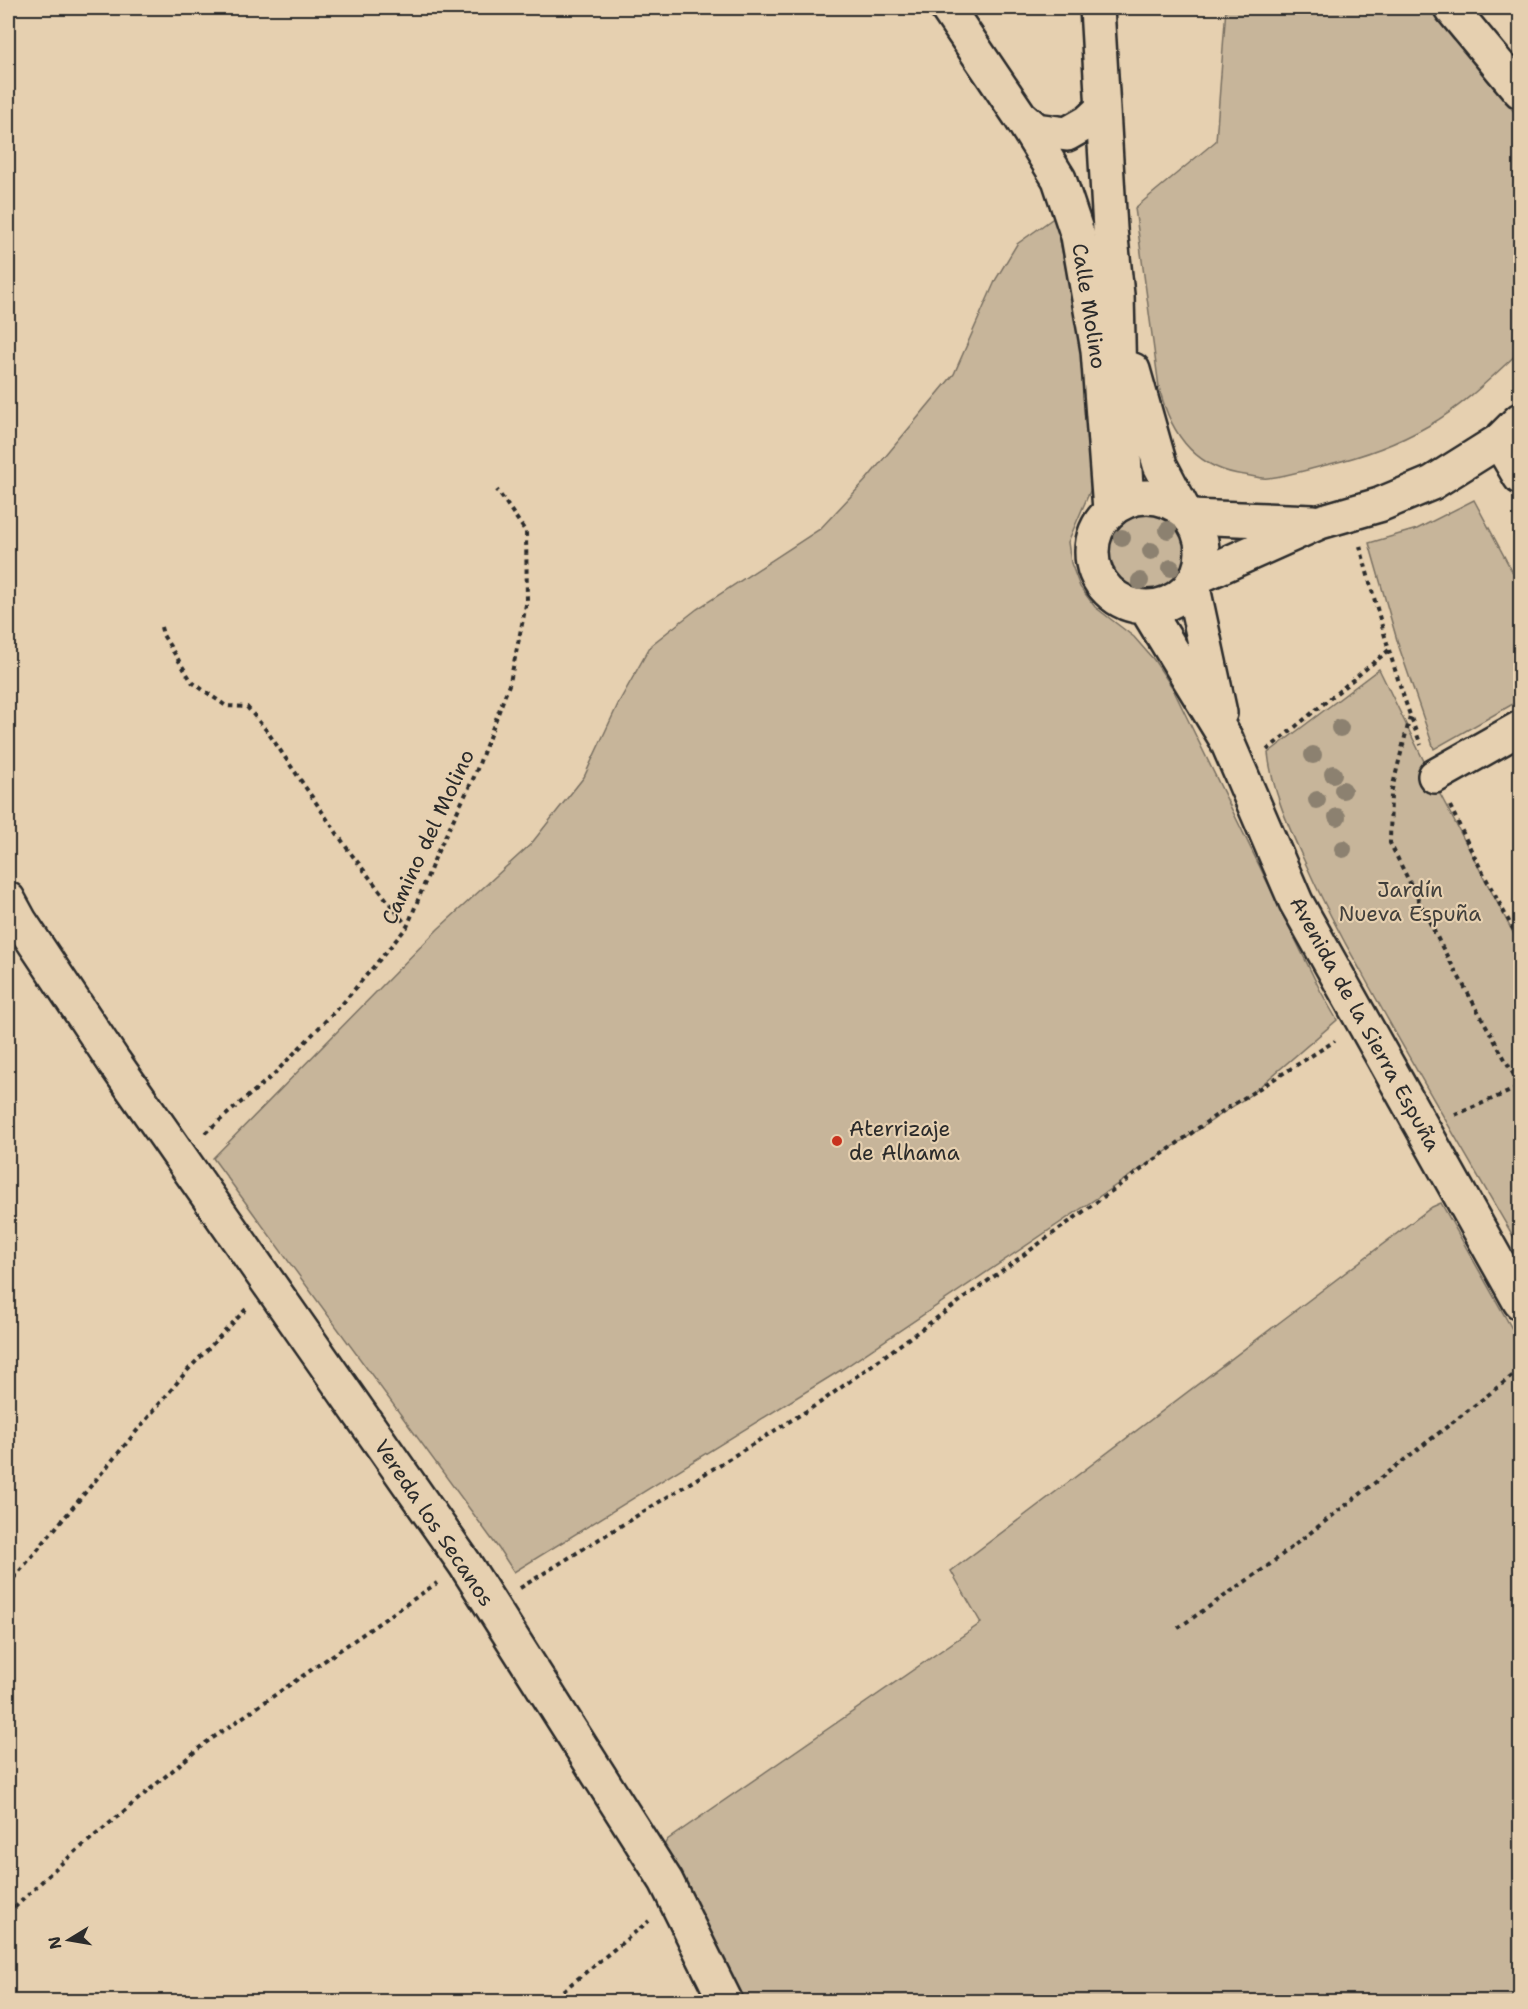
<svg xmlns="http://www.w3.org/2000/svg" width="1528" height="2009" viewBox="0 0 1528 2009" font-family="'Shantell Sans',sans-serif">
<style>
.green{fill:#c7b59a;stroke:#797062;stroke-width:1.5}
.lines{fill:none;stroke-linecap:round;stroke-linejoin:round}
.minor-casing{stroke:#2b2b2b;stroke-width:38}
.major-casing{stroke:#2b2b2b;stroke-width:38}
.path{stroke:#2b2b2b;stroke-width:4;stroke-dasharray:4.5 4.5;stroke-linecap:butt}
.minor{stroke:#e6d0b0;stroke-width:33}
.major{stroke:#e6d0b0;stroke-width:33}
.tree{fill:#8c8170}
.poi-dot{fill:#c8321e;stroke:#e6d0b0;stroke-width:2}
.labels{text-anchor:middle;stroke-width:4.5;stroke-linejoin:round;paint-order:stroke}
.street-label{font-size:21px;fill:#2b2b2b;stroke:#e6d0b0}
.park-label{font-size:21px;fill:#42403c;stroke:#e6d0b0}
.poi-label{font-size:21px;fill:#2b2b2b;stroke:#e6d0b0;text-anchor:start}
</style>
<rect width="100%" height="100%" fill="#e6d0b0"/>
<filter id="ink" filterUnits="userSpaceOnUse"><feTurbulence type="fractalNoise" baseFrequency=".0167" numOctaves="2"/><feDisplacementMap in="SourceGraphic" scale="12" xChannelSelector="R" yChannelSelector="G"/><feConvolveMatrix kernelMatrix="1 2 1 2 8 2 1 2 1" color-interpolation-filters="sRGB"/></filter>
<g filter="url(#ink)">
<path class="green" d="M1226 8H1429L1520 119V351C1491 378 1463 406 1428 426 1397 444 1360 457 1326 465 1307 470 1287 476 1268 478 1260 479 1252 476 1245 475 1195 469 1170 433 1159 387L1135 208 1216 141Z
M1055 217 1080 337 1095 469 1090 491 1068 542 1071 563 1080 587 1095 607 1134 637 1154 660 1172 687 1321 992 1337 1020 1250 1095 841 1370 514 1572 499 1549 213 1158 438 929 531 844 584 777 619 702 651 645 697 609 820 529 866 480 954 374 996 279 1017 244Z
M1474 500 1520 586V700L1434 749 1399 647 1369 543 1417 529Z
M1109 552a39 39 0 1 1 78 0a39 39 0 1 1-78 0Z
M1379 669 1441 796 1520 946V1248C1467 1157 1413 1066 1362 973 1340 935 1320 896 1302 856 1287 823 1272 789 1268 753Z
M1441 1203 1520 1343V2001H739L661 1851 667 1840 981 1623 951 1571 1432 1207Z"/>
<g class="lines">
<g class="minor-casing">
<path id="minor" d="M947 8 1020 116 1059 179 1078 236 1098 350 1110 510
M1451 8 1520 91
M1020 116 1036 130 1067 134 1088 122 1102 109
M1499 441 1520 477
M1190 517 1313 522
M1195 578 1320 522 1379 505 1432 483 1499 441 1520 420
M1435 776 1520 728
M8 899 20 921 114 1062 465 1564 666 1881 726 2002"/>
</g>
<g class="major-casing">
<path id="major" d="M1097 8 1110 229 1117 295 1119 384 1127 500
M1133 370 1160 465 1183 509
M1092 552a55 55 0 1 1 110 0a55 55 0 1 1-110 0Z
M1192 583 1220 713
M1146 608 1226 739 1296 902 1520 1302"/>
</g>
<path class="path" d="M1360 546C1378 613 1396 680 1421 745
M161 627 163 635 192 682 226 706 247 707 267 731 349 851 407 926
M1410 717 1391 793 1390 843 1442 947 1520 1086
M1267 750 1389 650
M1450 806 1473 854 1520 942
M1455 1115 1520 1087
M205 1133 273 1075 343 1003 407 927 437 853 474 777 510 682 527 600 526 532 497 490
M8 1585 186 1372 246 1309
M520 1588 821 1402 1215 1116 1335 1041
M1178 1628 1265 1568 1520 1370
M8 1914 55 1869 204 1744 437 1583
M549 2002 649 1921"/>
<use href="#minor" class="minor"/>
<use href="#major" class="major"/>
</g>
<g class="tree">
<circle cx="1168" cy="530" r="9"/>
<circle cx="1122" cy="538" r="9"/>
<circle cx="1151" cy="551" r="9"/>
<circle cx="1171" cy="568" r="9"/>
<circle cx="1140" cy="581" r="9"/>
<circle cx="1340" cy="728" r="9"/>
<circle cx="1313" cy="755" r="9"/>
<circle cx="1333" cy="774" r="9"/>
<circle cx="1343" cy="790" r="9"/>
<circle cx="1317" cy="800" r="9"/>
<circle cx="1337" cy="817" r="9"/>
<circle cx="1343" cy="849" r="9"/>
</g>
</g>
<circle class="poi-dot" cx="837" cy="1141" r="6"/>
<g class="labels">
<g class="street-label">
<text transform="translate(1089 306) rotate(81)" y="7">Calle Molino</text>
<text transform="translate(428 837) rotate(-65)" y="7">Camino del Molino</text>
<text transform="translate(1365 1024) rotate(61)" y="7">Avenida de la Sierra Espuña</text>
<text transform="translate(434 1523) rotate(56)" y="7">Vereda los Secanos</text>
</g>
<g class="park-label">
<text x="1410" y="897">Jardín<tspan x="1410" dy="24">Nueva Espuña</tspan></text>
</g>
<g class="poi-label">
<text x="849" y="1136">Aterrizaje<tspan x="849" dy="24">de Alhama</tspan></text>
</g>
</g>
<rect width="1528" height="2009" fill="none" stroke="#e6d0b0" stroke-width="30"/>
<rect x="15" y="15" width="1498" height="1979" fill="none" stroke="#2b2b2b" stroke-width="2" filter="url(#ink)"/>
<g transform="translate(69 1940) rotate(259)" stroke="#e6d0b0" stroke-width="4.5" paint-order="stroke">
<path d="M0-4.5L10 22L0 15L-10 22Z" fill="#2b2b2b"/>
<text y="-9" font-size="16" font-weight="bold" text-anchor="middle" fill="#2b2b2b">N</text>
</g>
</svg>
